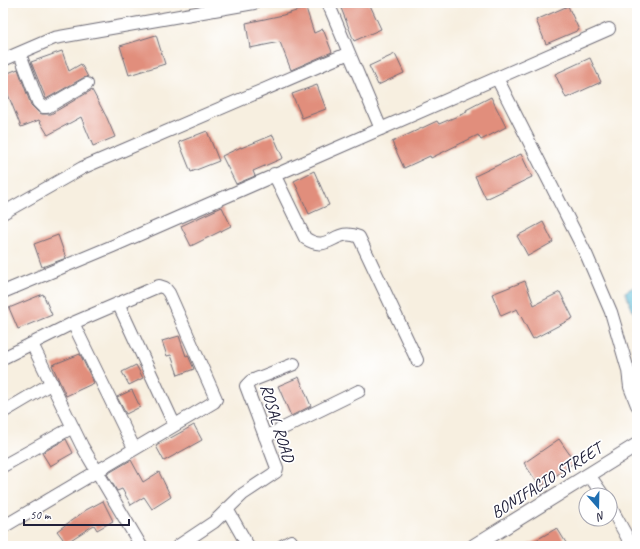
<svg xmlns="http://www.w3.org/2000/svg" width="640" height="549" viewBox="0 0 640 549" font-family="Caveat,sans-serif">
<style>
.water{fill:#56b9d5;stroke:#3c6e88}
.building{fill:#e18e7b}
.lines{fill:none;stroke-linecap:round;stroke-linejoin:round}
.minor-casing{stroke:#6d6a75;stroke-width:14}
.tertiary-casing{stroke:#6d6a75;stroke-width:16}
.minor{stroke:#fff;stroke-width:12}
.tertiary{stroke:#fff;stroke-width:14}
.labels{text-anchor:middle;stroke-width:3.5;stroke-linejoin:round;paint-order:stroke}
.street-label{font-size:17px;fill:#22223b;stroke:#fff}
</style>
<rect width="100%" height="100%" fill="#fff"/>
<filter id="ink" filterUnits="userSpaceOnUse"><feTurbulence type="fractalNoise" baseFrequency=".025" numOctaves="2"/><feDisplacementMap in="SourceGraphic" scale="8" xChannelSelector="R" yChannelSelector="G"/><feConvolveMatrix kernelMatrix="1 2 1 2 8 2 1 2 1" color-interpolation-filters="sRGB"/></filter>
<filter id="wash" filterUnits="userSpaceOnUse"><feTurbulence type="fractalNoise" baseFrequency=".012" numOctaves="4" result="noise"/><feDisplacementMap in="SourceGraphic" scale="16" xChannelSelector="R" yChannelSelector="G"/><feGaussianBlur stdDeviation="0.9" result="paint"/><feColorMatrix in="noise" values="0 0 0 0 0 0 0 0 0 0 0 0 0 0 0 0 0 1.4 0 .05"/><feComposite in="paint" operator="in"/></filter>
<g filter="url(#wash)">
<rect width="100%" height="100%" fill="#f7efe0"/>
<path class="water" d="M637 285V321L625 292Z"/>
<g id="blocks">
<path class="building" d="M339 3H369L381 29 354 41Z
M568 6 579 30 546 44 536 20Z
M306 8 314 33 323 29 332 52 291 70 280 42 250 48 246 23 283 15Z
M156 35 165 64 129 75 120 46Z
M62 51 69 71 81 64 88 77 83 78 46 99 31 62Z
M395 54 404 73 378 85 369 66Z
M590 58 601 82 566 98 555 74Z
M18 69 31 105 38 112 42 114H51L92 90 107 118 115 137 93 146 81 117 48 135 39 120 21 127 3 82V75Z
M317 85 326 109 302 118 292 94Z
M491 97 506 127 481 140 478 135 431 158 430 156 404 168 392 142 437 121 439 124 467 112 466 110Z
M207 131 219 161 191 172 179 142Z
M273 135 283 158 253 171 255 176 236 184 222 156 241 147V148Z
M521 154 532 177 486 199 475 176Z
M314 171 329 205 309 214 294 181Z
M222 207 231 226 191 246 181 226Z
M543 222 553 242 528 256 517 236Z
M58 235 66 258 42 267 34 244Z
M525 281 534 305 560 292 573 318 533 339 517 309 501 316 492 294Z
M43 294 52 315 18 329 9 308Z
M179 336 186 356 188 355 194 369 178 375 171 355 167 356 162 341Z
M80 354 94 383 66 396 52 365Z
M136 365 143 378 129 385 122 372Z
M299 377 311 406 291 416 278 386Z
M132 390 140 407 126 414 117 397Z
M194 425 202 440 164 461 156 446Z
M66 439 73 453 50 466 42 453Z
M559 439 575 462 540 487 524 463Z
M131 460 143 482 159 472 171 497 152 509 144 497 131 505 122 489 117 491 107 474Z
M103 501 113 521 97 530 94 525 66 543 57 531 86 510Z
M557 528 568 546H526Z"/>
</g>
</g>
<g filter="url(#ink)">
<use href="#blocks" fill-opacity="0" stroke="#6d6a75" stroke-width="1"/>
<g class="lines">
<g class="minor-casing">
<path id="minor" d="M328 3 381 129
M20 54 38 102 43 107H47L87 84
M3 60 54 38 254 3
M497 78 587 256 611 312 628 370 630 387 637 405
M274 174 305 238C330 255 334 226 359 237L417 360
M3 213 82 168 349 53
M3 292 113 246 609 29
M118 303 174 424
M73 323 134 448
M32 344 82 446 141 546
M3 358 73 323 159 286 165 288 169 293 216 399 214 402 3 527
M3 412 52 383
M265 437 359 391
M3 466 73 427
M589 475 603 495
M610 506 632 546
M227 509 248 546
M178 546 214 522 243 494 276 472 277 468 246 386 251 381 294 364
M282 546 291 541"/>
</g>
<g class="tertiary-casing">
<path id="tertiary" d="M474 546 637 445"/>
</g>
<use href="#minor" class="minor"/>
<use href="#tertiary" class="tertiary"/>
</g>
</g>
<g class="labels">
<g class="street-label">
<text transform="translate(278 423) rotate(73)" y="6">ROSAL ROAD</text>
<text transform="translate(546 480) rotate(-32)" y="6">BONIFACIO STREET</text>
</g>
</g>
<rect width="640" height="549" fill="none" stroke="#fff" stroke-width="16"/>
<g transform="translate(598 507) rotate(160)"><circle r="19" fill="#ffffff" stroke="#a7a7b1"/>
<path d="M0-3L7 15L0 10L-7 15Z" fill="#1f6fb2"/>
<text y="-6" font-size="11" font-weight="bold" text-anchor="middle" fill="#22223b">N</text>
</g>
<path d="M24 519v6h105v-6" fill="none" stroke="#22223b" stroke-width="2"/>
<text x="30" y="519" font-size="12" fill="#22223b" stroke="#ffffff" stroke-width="3" paint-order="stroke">50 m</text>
</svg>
